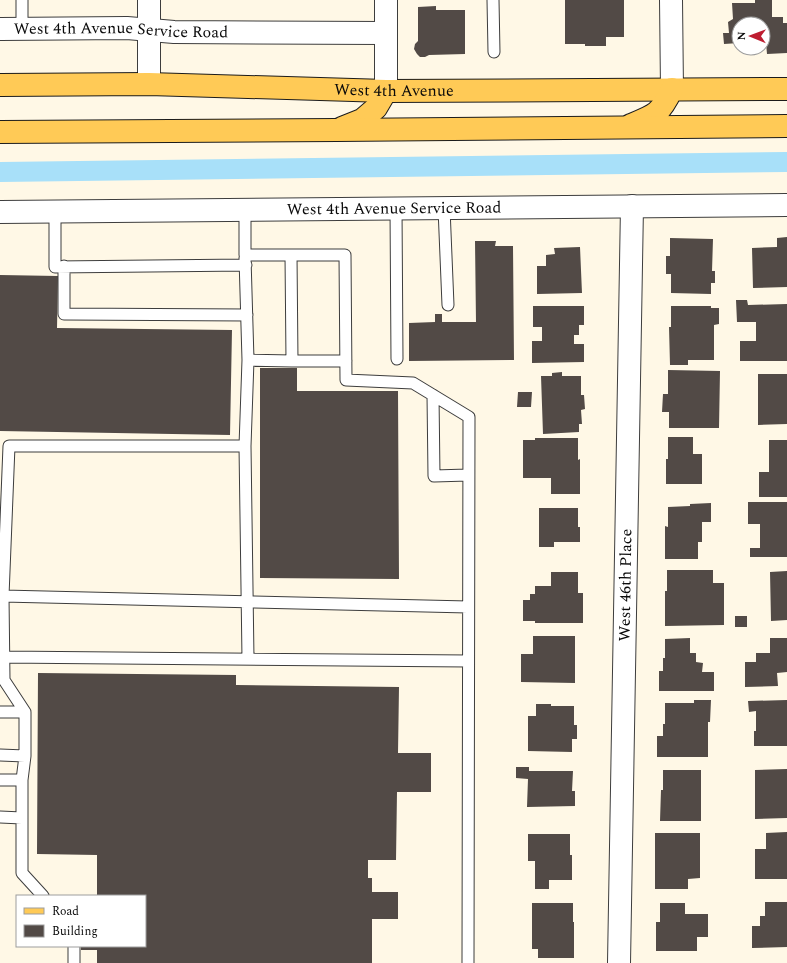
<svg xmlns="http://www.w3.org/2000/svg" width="787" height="963" viewBox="0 0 787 963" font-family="Spectral,serif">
	<rect width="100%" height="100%" fill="#fff8e6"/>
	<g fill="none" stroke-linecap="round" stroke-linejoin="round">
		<path stroke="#a8e0f9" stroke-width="20" d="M0,172L787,162"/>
	</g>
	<path fill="#524a46" d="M565,0H624V37H606V46H585V44H565Z
		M755,0H772V17H783V23H787V53L767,54L766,43H763V24H739V43L724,44L723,33H729L728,22L733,19L732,3H755Z
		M436,6V10H465V54L429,55L425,57H420L417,54L414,49L415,44L418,41V7Z
		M787,237V287L753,288L752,248L777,247V238Z
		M670,238L713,239L712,271H715V283H711V294L671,293V274H666V256H670Z
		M475,241H496L495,246H513L514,360L409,361V323L435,322V314H442V322H476Z
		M580,247L582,293L537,294V266H546V255L555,254L554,248Z
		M0,275L58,276L57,328L232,330L230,435L0,431Z
		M736,300H747L748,305L787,304V361H740V341H756V322H737Z
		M533,306H584V325H579V335H574V344H584V362L532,363V341H542V327H533Z
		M671,306H711V308H719V324L714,325V360H688V365H670L669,327H671Z
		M260,368H297V391H398L399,579L260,578Z
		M668,370L720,371L719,428H669V412H662L663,394H668Z
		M562,372V376H581V395H584L585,409L581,410L582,424H579V432L543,434L541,376H552V373Z
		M758,374H787V424L758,425Z
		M518,392H532L531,407H517Z
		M668,437H693V454H702V484H666V459H668Z
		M535,438H578V460L580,459V494H551V478H523V440H535Z
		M769,440H787V497H759V472H769Z
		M748,502H787V557H750V548H760V524H748Z
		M711,503V522H702V542H698V559H665V526L668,527V507L690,506V504Z
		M539,508H578V527H580V542H554V547H539Z
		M667,570H713V583H724V625L665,626V591H667Z
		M787,571V620L771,621L770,572Z
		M551,572H578V593H583V623H535V621H523V600H530V594H535V586H551Z
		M735,616H747V627H735Z
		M533,636H575V683L521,682V654H533Z
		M690,638V653H696V662L703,663L702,672H714V691H659V671H663V658H665V639Z
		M770,638H787V672L777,673L778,686L745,687V662H756V653H770Z
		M38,673L236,675V685L399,687L398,753H431V792H397L396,860H368V878H372V892H398V919H372V963H97V950H81V946H145V896H97V855L37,854Z
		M694,700H711L710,722H708V757H657V736H663V724H665V703H694Z
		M787,700V746H754V731H756V711L749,712L748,701Z
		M536,704H551V706H574V725H577V739H572V752L528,751V716H536Z
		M516,767H529V771H573L572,791H575V806L527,807L528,779L516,778Z
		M787,769V818L755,819V770Z
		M663,770H701V821H660L661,790H663Z
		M787,832V879H755V849H766V833Z
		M655,833H700V878L688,879V889H655Z
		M528,834H570V855H572V880H549V889H535V861H528Z
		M765,902H787V947L752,948V926H760V916H765Z
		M532,903H573V922H574V958H538V949H532Z
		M660,903H685V914H708V937H697V951H656V922H660Z"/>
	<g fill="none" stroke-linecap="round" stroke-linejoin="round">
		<g stroke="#3d3d3d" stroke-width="13">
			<path id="lane" d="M493,0L494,52
				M22,29V0
				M396,208L397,359
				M444,208L448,305
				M245,210V255H345L346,380L413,383L469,417L468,963
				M55,211V267L246,265
				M291,255L292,361H346
				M245,258L248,360L292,361
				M64,266V314L247,315
				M433,395L434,476L468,475
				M245,446L248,659
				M3,596L9,446H245L248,360
				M3,657L468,661
				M0,712H25
				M0,755L25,756
				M0,780H22
				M0,817L22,818
				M43,896L22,873V780L25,756V712L4,680L3,596L468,607
				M74,963V946"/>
		</g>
		<g stroke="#3d3d3d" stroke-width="24">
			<g id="street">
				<path d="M149,0V84"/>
				<path d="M386,0V91"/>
				<path d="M671,0L672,89"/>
				<path id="s1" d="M0,29L127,28L174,32L385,33"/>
				<path id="s2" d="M0,212L787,205"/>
				<path id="s3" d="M619,963L632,206"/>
			</g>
		</g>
		<g stroke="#1b1b1b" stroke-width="24">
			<g id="primary">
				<path id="s4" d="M0,85L149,84L386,91L787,89"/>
				<path d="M631,125C656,115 660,114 672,89"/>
				<path d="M342,128L362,120L376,108L386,91"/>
				<path d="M0,132L337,130L787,126"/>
			</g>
		</g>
		<use href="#lane" stroke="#fff" stroke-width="11"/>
		<use href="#street" stroke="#fff" stroke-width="22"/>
		<use href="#primary" stroke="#ffca56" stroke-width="22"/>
	</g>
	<g text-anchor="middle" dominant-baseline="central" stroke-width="4" stroke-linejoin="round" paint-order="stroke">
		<g font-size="16" fill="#0a0a0a" stroke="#fff">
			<text stroke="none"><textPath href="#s1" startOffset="121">West 4th Avenue Service Road</textPath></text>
			<text stroke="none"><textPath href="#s4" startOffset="394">West 4th Avenue</textPath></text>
			<text stroke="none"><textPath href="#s2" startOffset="394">West 4th Avenue Service Road</textPath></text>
			<text stroke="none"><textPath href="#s3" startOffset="378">West 46th Place</textPath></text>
		</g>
	</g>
	<rect x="16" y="895" width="130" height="52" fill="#ffffff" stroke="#9d9d9d"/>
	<rect x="24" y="908" width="20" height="6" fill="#ffca56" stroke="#9d9d9d"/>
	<text x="52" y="915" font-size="12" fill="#0a0a0a">Road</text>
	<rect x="24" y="925" width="20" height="12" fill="#524a46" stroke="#9d9d9d"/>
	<text x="52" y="935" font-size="12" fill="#0a0a0a">Building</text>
	<g transform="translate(751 36) rotate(271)"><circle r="19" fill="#ffffff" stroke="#9d9d9d"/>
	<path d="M0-3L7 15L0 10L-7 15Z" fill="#be1d30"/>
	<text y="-6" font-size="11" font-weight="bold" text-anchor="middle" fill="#0a0a0a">N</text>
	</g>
</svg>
